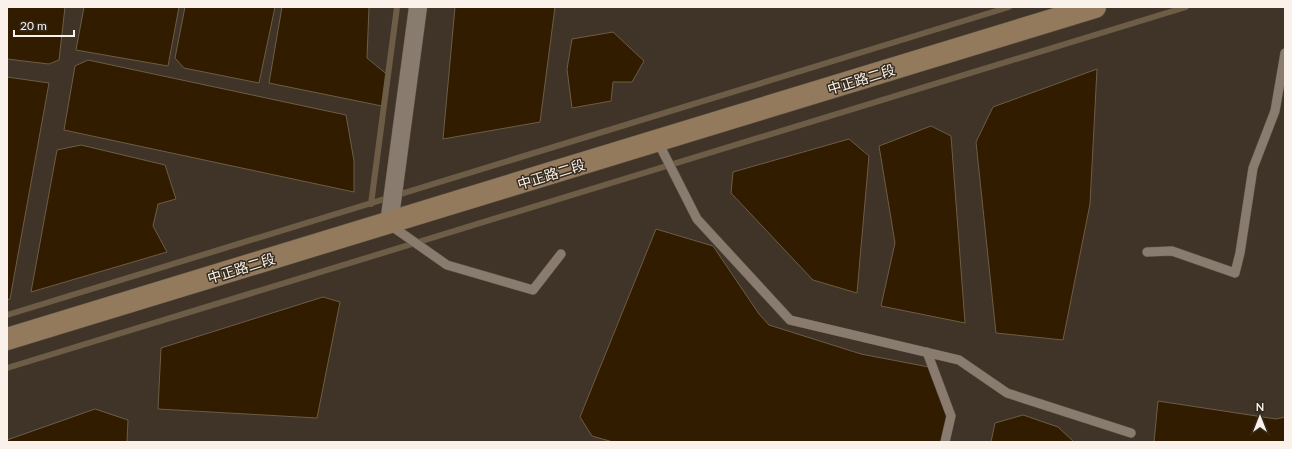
<svg xmlns="http://www.w3.org/2000/svg" width="1292" height="449" viewBox="0 0 1292 449" font-family="Lato,'Noto Sans TC',sans-serif">
	<rect width="100%" height="100%" fill="#3f3427"/>
	<path fill="#311c00" stroke="#6d5c46" d="M7,7H65L59,60L49,64L7,59Z
		M84,7H179L168,66L76,50Z
		M185,7H275L259,83L184,68L175,58Z
		M282,7H369L367,58L390,77L382,106L269,83Z
		M455,7H555L540,122L443,139Z
		M613,32L644,61L632,82H613L611,101L572,108L567,69L572,39Z
		M88,60L346,115L354,161V192L64,130L75,66Z
		M1097,69L1090,204L1063,340L996,333L976,142L993,107Z
		M7,77L49,83L10,299L7,300Z
		M931,126L951,136L965,323L881,306L895,243L879,146Z
		M849,139L869,156L857,293L813,280L731,193L733,172Z
		M81,145L165,165L176,199L158,204L153,226L167,252L31,292L57,150Z
		M656,229L713,246L759,314L769,325L861,354L934,368L952,414L945,442H613L592,436L580,417Z
		M323,297L340,302L317,418L158,409L161,348Z
		M1158,401L1276,419L1285,417V442H1154Z
		M95,409L128,420L127,442H7V440Z
		M1023,415L1058,427L1074,442H991L995,423Z"/>
	<g fill="none" stroke-linecap="round" stroke-linejoin="round">
		<path stroke="#6d5c46" stroke-width="6" d="M371,204L397,7
			M7,315L1009,7
			M7,368L1186,7"/>
		<g stroke="#5c5349" stroke-width="10">
			<path id="lane" d="M658,142L697,219L790,320L959,360L1007,393L1131,433
				M390,225L447,265L533,290L561,254
				M1147,252L1172,251L1235,273L1240,253L1253,168L1275,111L1285,53
				M927,352L951,416L945,442"/>
		</g>
		<g stroke="#5c5349" stroke-width="19">
			<path id="street" d="M389,224L418,7"/>
		</g>
		<g stroke="#5c5349" stroke-width="23">
			<path id="secondary" d="M7,339L1095,7"/>
		</g>
		<use href="#lane" stroke="#897c6e" stroke-width="9"/>
		<use href="#street" stroke="#897c6e" stroke-width="18"/>
		<use href="#secondary" stroke="#937a5c" stroke-width="22"/>
	</g>
	<g text-anchor="middle" dominant-baseline="central" stroke-width="3" stroke-linejoin="round" paint-order="stroke">
		<g font-size="14" fill="#faf2ea" stroke="#342a1e">
			<text transform="translate(861 79) rotate(-17)">中正路二段</text>
			<text transform="translate(551 174) rotate(-17)">中正路二段</text>
			<text transform="translate(241 268) rotate(-17)">中正路二段</text>
		</g>
	</g>
	<rect width="1292" height="449" fill="none" stroke="#faf2ea" stroke-width="16"/>
	<g transform="translate(1260 417)" stroke="#342a1e" stroke-width="3" paint-order="stroke">
	<path d="M0-3L7 15L0 10L-7 15Z" fill="#faf2ea"/>
	<text y="-6" font-size="11" font-weight="bold" text-anchor="middle" fill="#faf2ea">N</text>
	</g>
	<path d="M14 30v6h60v-6" fill="none" stroke="#faf2ea" stroke-width="2"/>
	<text x="20" y="30" font-size="12" fill="#faf2ea" stroke="#342a1e" stroke-width="3" paint-order="stroke">20 m</text>
</svg>
